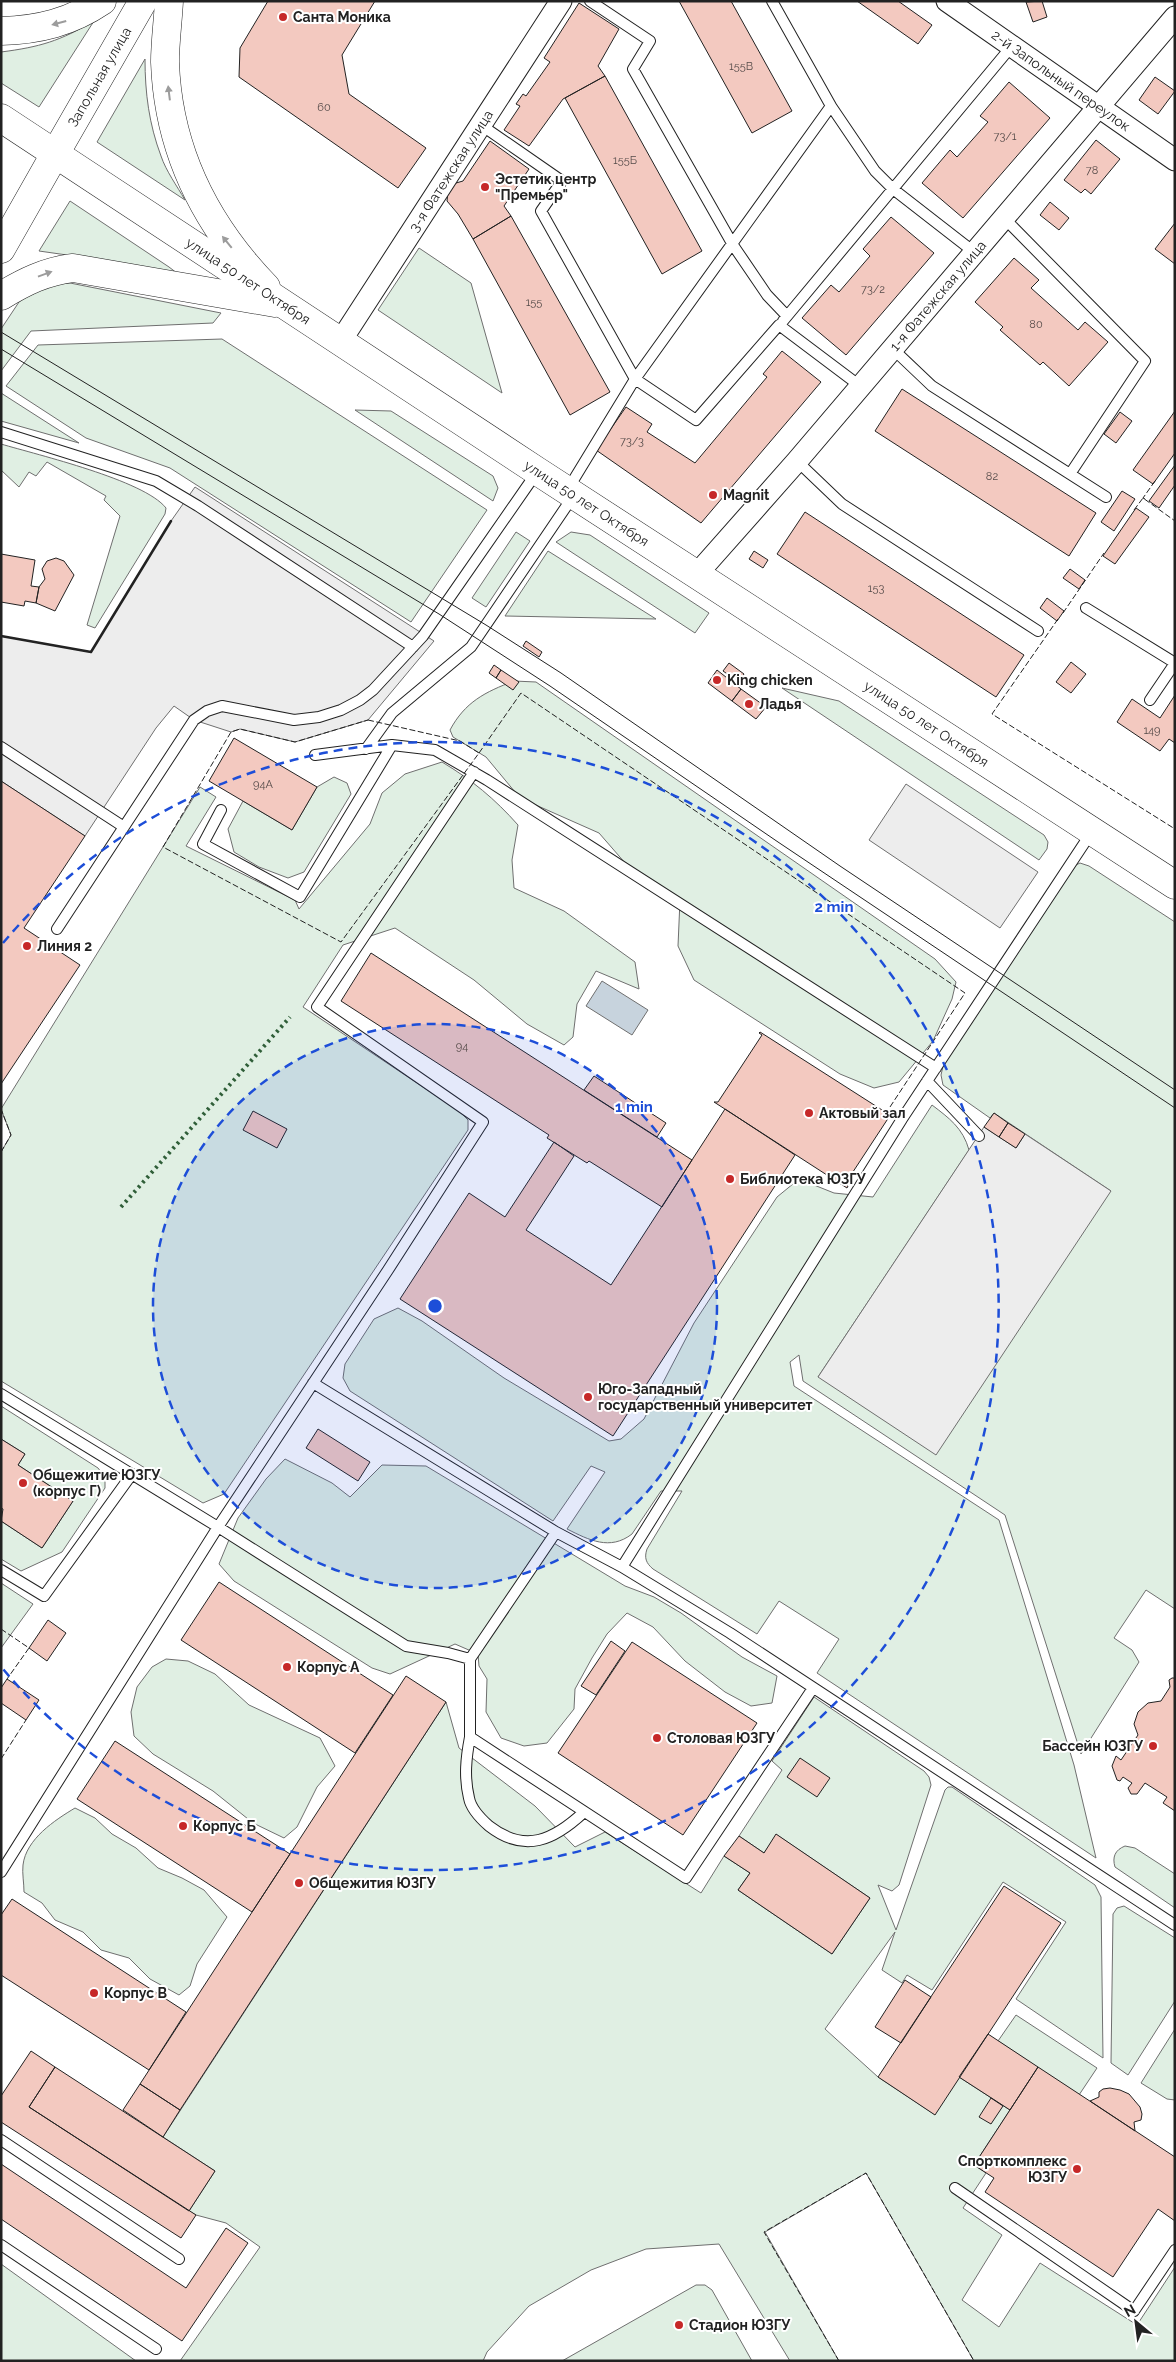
<svg xmlns="http://www.w3.org/2000/svg" width="1176" height="2362" viewBox="0 0 1176 2362" font-family="Raleway,sans-serif">
	<rect width="100%" height="100%" fill="#fff"/>
	<path fill="#e0efe3" stroke="#6f6f6f" d="M94,21L39,107L1,83V52C40,47 60,41 94,21Z
		M145,59C145,93 149,124 161,156C166,171 177,186 185,200L97,142Z
		M70,201L169,267L194,286L102,260L39,251Z
		M419,248L471,283L502,393L378,310Z
		M70,283L221,313L213,323L31,331L1,371V329L19,302L29,294L54,284Z
		M222,339L487,510L411,622L170,468L86,438L6,386L38,345Z
		M1,393L79,443L1,421Z
		M355,410L391,411L493,476L498,488L493,501Z
		M1,444C38,455 144,480 166,508L165,514L95,628L87,625L120,516L104,500L106,496L47,462L36,476L29,472L19,487L1,470Z
		M516,532L530,541L486,607L472,598Z
		M571,532L590,535L709,613L695,633L556,542Z
		M548,551L656,619L505,616Z
		M514,681L536,682L935,959L956,982L952,999L933,1041L899,1082L874,1088L840,1074L694,980L678,946L680,900L626,864L599,833L520,798L486,757L453,737L450,730C465,702 485,692 514,681Z
		M782,688L839,701L1044,835L1048,842L1047,849L1039,860Z
		M442,762C472,780 495,799 518,825L512,860L514,888L564,911L635,962L639,989L596,971L577,1004L573,1037L564,1045L527,1024L474,980L395,928L343,945L303,1007L459,1111L468,1120V1130L224,1494L203,1503L1,1381V1152L11,1135L1,1109L200,787L216,797L186,846L295,900L299,909L370,824L382,793L405,774Z
		M334,777L347,783L351,794L304,872L288,878L259,867L234,852L228,829L243,801L292,830L317,787Z
		M1080,863L1089,866L1175,922V1609L1146,1590L1114,1638L1132,1650L1139,1662L1081,1754L1005,1515L803,1381L799,1355L790,1362L794,1386L999,1520L1074,1765L1096,1858L817,1673L839,1639L779,1601L757,1634L653,1569C646,1563 644,1558 647,1549L682,1491H661L632,1534C610,1551 589,1540 567,1529L605,1472L591,1466L553,1521L350,1391L343,1378L345,1364L374,1319L398,1308L422,1321L504,1378L609,1441L621,1439L644,1419L694,1323L777,1197L799,1179L834,1193L873,1197L932,1105C949,1118 963,1128 969,1150L818,1377L1111,1191L994,1113L990,1118L943,1085L941,1075L944,1062L1072,867Z
		M1,1406L98,1468L105,1477V1488L62,1552L21,1571L1,1559V1521L42,1548L73,1501L18,1465L25,1454L1,1439Z
		M285,1459L332,1483L350,1497L382,1465L426,1466L625,1586L654,1597L681,1613L742,1657L777,1676L772,1703L751,1706L725,1692L685,1661L653,1627L627,1613L607,1634L592,1658L575,1689L574,1709L547,1743L524,1746L501,1738L486,1712L487,1679L479,1666L478,1654L455,1644L390,1674L372,1668L234,1581L219,1564L238,1518L266,1479Z
		M1,1583L33,1604L1,1648Z
		M166,1659L188,1661L215,1674L249,1705L320,1738L335,1766L317,1787L297,1827L284,1838L253,1823L213,1791L153,1754L134,1736L131,1712L137,1687L152,1667Z
		M814,1697L924,1771L929,1777L931,1785L899,1885L892,1891L878,1885L896,1930L945,1790L948,1787H952L1095,1885L1101,1897L1103,2058L1016,1999L1066,1922L1003,1882L932,1990L907,1975L902,1983L882,1970L895,1932L825,2029L878,2077L934,2114L959,2077L1010,2110L974,2165L986,2173L963,2208L1002,2235L962,2300L999,2327L1040,2263L1137,2325L1175,2267V2361H974L866,2173L765,2232L839,2361H790L719,2244L646,2249L591,2270L529,2306L487,2352L483,2361H180L260,2247L226,2223L196,2215L189,2211L215,2171L163,2137L446,1702L459,1748L535,1806L575,1847L605,1832L701,1893L724,1856L750,1873L738,1890L832,1954L870,1898L777,1835L764,1853L739,1836L782,1770L772,1761Z
		M75,1808L95,1818L112,1834L136,1848L158,1868L182,1878L204,1890L227,1917L197,1964L190,1986L179,1995L150,1979L129,1958L101,1950L83,1932L55,1920L42,1903L24,1892C24,1883 22,1873 23,1865C26,1839 55,1820 75,1808Z
		M1125,1846L1135,1848L1175,1874V1908L1115,1867C1112,1857 1115,1850 1125,1846Z
		M1124,1906L1175,1938V2001L1128,2075L1111,2063L1113,1914L1117,1908Z
		M1016,2015L1097,2068L1079,2095L998,2041Z
		M1175,2029V2100L1167,2099L1141,2083Z
		M1,2264L136,2361H1Z
		M696,2285H705L712,2290L752,2361H562Z"/>
	<path fill="#ededed" stroke="#6f6f6f" d="M195,487L434,641L368,720L295,742L240,729L231,732L194,720L174,706L156,728L85,836L1,781V636L91,652L171,521Z
		M906,784L1038,872L1000,928L869,840Z
		M984,1127L1016,1148L1025,1134L1111,1191L936,1455L818,1377Z"/>
	<path fill="#c7d3dd" stroke="#6f6f6f" d="M602,981L648,1010L632,1035L586,1006Z"/>
	<path fill="#f3c9c0" stroke="#222" d="M268,1H375L342,55L349,94L426,148L398,188L239,77L240,48Z
		M679,1H731L792,111L752,133Z
		M857,1H898L932,25L918,44Z
		M1042,1L1047,17L1033,22L1026,2Z
		M579,3L619,29L598,66L605,76L563,99L529,146L504,130L520,106L516,104L523,94L526,96L550,62L544,58Z
		M605,76L702,251L662,274L565,98Z
		M1155,77L1175,91L1158,114L1139,100Z
		M1009,82L1050,118L963,218L922,183L950,150L957,157L988,122L980,116Z
		M1096,140L1120,159L1091,194L1085,189L1081,193L1064,180Z
		M490,141L529,169L504,206L511,216L473,239L458,214L447,201L448,191L456,183L463,181Z
		M1050,202L1069,218L1059,230L1040,215Z
		M511,216L610,392L570,415L473,239Z
		M891,217L934,253L846,355L802,318L831,285L839,292L870,256L863,249Z
		M1175,223V264L1155,249Z
		M1014,258L1039,280L1031,288L1078,330L1085,322L1108,342L1069,386L1043,362L1040,365L1000,330L1003,327L975,302Z
		M782,351L821,382L701,523L596,450L626,407L652,424L647,432L695,463L767,377L763,374Z
		M902,389L1096,513L1069,556L875,431Z
		M1175,411V453L1153,484L1133,470Z
		M1120,412L1132,421L1116,443L1104,434Z
		M1175,465V485L1159,508L1149,501Z
		M1122,491L1135,499L1114,531L1101,522Z
		M1136,508L1149,517L1115,564L1103,556Z
		M805,512L1024,655L996,697L777,554Z
		M754,551L768,560L763,568L749,559Z
		M1,554L35,560L31,586L39,587L36,603L25,601L24,606L1,602Z
		M56,558L64,561L74,575L55,611L36,603L39,587L45,579L42,569L47,561Z
		M1070,569L1085,580L1079,589L1063,578Z
		M1047,598L1064,611L1057,621L1040,608Z
		M526,641L542,652L539,657L523,646Z
		M1071,662L1086,674L1071,693L1056,682Z
		M729,663L744,674L739,682L723,671Z
		M494,665L501,670L496,678L489,673Z
		M501,670L519,682L513,690L496,678Z
		M717,670L741,689L732,701L708,683Z
		M741,689L766,707L756,719L732,701Z
		M1175,695V743L1169,739L1160,751L1117,722L1132,699L1160,718Z
		M234,738L317,787L292,830L209,781Z
		M1,781L85,836L24,928L80,965L1,1084Z
		M371,953L692,1160L662,1207L589,1161L587,1163L547,1138L549,1135L341,1001Z
		M760,1032L893,1117L891,1119L889,1117L845,1184L848,1186L847,1188L714,1102H718L762,1035L759,1033Z
		M594,1076L666,1123L657,1137L584,1090Z
		M725,1109L795,1155L613,1436L400,1299L469,1193L505,1217L554,1142L574,1156L526,1230L611,1285Z
		M253,1111L287,1129L277,1148L243,1130Z
		M994,1113L1008,1123L999,1137L984,1127Z
		M1008,1123L1025,1134L1016,1148L999,1137Z
		M318,1429L370,1462L358,1481L306,1448Z
		M1,1439L25,1454L18,1465L73,1501L42,1548L1,1521L3,1509L1,1508Z
		M219,1582L393,1695L355,1753L181,1640Z
		M48,1620L66,1633L47,1661L29,1648Z
		M611,1641L625,1651L596,1695L581,1686Z
		M632,1642L757,1723L683,1835L558,1753Z
		M406,1676L446,1702L180,2110L140,2084Z
		M1172,1678H1175V1811L1163,1803L1167,1797L1145,1783L1137,1794H1131L1128,1788L1132,1783L1123,1777L1120,1781L1117,1780L1112,1766L1116,1756L1121,1760L1138,1735L1134,1724L1138,1712L1148,1703L1161,1701L1170,1687L1169,1680Z
		M7,1679L39,1700L26,1720L1,1703V1688Z
		M115,1741L290,1854L252,1912L77,1799Z
		M800,1758L830,1778L817,1797L787,1777Z
		M776,1834L870,1898L832,1954L738,1890L750,1873L724,1856L739,1836L764,1853Z
		M1004,1886L1061,1923L935,2115L878,2077Z
		M12,1899L186,2012L149,2070L1,1975V1915Z
		M905,1980L931,1997L901,2043L875,2027Z
		M988,2034L1038,2067L1010,2110L959,2077Z
		M31,2051L55,2067L29,2107L196,2215L181,2238L1,2122V2096Z
		M55,2067L215,2171L189,2211L29,2107Z
		M1038,2067L1175,2157V2221L1158,2209L1113,2277L985,2192L994,2178L974,2165Z
		M140,2084L180,2110L163,2137L123,2110Z
		M1110,2088L1120,2090L1129,2094L1140,2107L1142,2114L1141,2120L1134,2122L1135,2131L1090,2101L1099,2097V2092L1103,2089Z
		M991,2098L1003,2106L991,2124L979,2117Z
		M1,2164L186,2288L226,2228L248,2243L182,2341L1,2219Z"/>
	<g fill="none" stroke-linecap="round" stroke-linejoin="round">
		<g stroke="#222" stroke-width="12">
			<path id="service" d="M590,1L650,41L633,69L733,245L767,295L787,316
				M831,106L875,171L893,189L974,252
				M481,125L562,181L541,211L635,379L831,106L772,1
				M1004,218L1145,361L1070,474
				M783,321L1011,47
				M892,348L932,386L1106,497
				M1,432L156,481L198,506L413,647
				M797,461L842,504L1038,631
				M568,489L635,379L696,420L779,325L860,386
				M1086,608L1175,663
				M1150,700L1175,663
				M1,747L124,827
				M366,749L392,713L471,647L574,495
				M315,755L392,745
				M221,810L203,844L300,897L392,745L435,750L487,780L936,1068
				M57,929L194,720L207,711L222,706L294,720L319,717L341,710L360,700L373,690L423,636L537,472
				M927,1081L979,1136
				M313,1383L556,1532L622,1567L730,1633L1175,1925
				M1,1394L218,1527L406,1646L448,1653L470,1659
				M556,1532L470,1659V1737L686,1878L813,1688
				M622,1567L902,1119L1091,833
				M1,1570L44,1596L132,1474
				M470,1737C466,1758 464,1777 469,1798C471,1809 481,1819 489,1826C525,1854 554,1840 584,1812
				M1,1872L218,1527L388,1270L483,1122L317,1007L474,772
				M1,2140L179,2259
				M955,2188L1134,2311L1175,2250
				M1,2245L156,2349"/>
		</g>
		<g stroke="#222" stroke-width="23">
			<g id="minor">
				<path id="s1" d="M947,1L1175,160"/>
				<path id="s2" d="M340,342L561,1"/>
				<path id="s3" d="M697,574L797,461L1175,17"/>
			</g>
		</g>
		<g stroke="#222" stroke-width="29">
			<g id="secondary">
				<path d="M169,1C168,21 165,42 165,62C168,150 206,225 266,287"/>
				<path d="M1,31C39,30 71,22 102,1"/>
				<path id="s4" d="M55,154L143,1"/>
			</g>
		</g>
		<g stroke="#222" stroke-width="29">
			<g id="primary">
				<path id="s5" d="M1,118L537,471L1175,885"/>
				<path d="M1,249L55,154"/>
				<path d="M1,296C24,282 46,271 73,268L275,303"/>
			</g>
		</g>
		<use href="#service" stroke="#fff" stroke-width="10"/>
		<use href="#minor" stroke="#fff" stroke-width="21"/>
		<use href="#secondary" stroke="#fff" stroke-width="28"/>
		<use href="#primary" stroke="#fff" stroke-width="28"/>
		<path stroke="#222" stroke-width="1" d="M1,332L486,625L561,673L840,866L1175,1090
			M1,349L439,614L550,686L778,842L1175,1108"/>
		<path stroke="#2f5e38" stroke-width="4" stroke-dasharray="2.5 4" stroke-linecap="butt" d="M121,1207L290,1017"/>
		<path stroke="#222" stroke-width="1" stroke-dasharray="6 2.5" stroke-linecap="butt" d="M1145,499L1143,498L1155,481
			M1134,510L1143,498L1175,521
			M1063,613L1104,553
			M1058,619L992,714L1175,829
			M368,720L460,741L479,753L341,942L163,847L231,732L240,729L295,742Z
			M479,753L521,693L965,993L890,1107
			M1,1152L11,1135L1,1109
			M1,1629L29,1648L7,1679
			M1,1759L26,1720
			M839,2361L764,2232L866,2173L974,2361"/>
		<path stroke="#222" stroke-width="2.5" d="M1,636L91,652L171,521"/>
	</g>
	<defs><path id="oneway-solid" d="M-6-.8H1V-3.2L6.5 0L1 3.2V.8H-6Z" transform="scale(1.25)"/></defs>
	<g fill="#9c9c9c">
		<use href="#oneway-solid" transform="translate(59 23) rotate(165)"/>
		<use href="#oneway-solid" transform="translate(169 93) rotate(-97)"/>
		<use href="#oneway-solid" transform="translate(227 242) rotate(-129)"/>
		<use href="#oneway-solid" transform="translate(45 274) rotate(-20)"/>
	</g>
	<circle cx="435" cy="1306" r="282" fill="#1d4ed8" fill-opacity=".12"/>
	<g fill="none" stroke="#1d4ed8" stroke-width="2.5" stroke-dasharray="9 6">
		<circle cx="435" cy="1306" r="282"/>
		<path d="M3 943A564 564 0 1 1 3 1669"/>
	</g>
	<g fill="#c62828" stroke="#fff" stroke-width="2">
		<circle cx="283" cy="17" r="5"/>
		<circle cx="485" cy="187" r="5"/>
		<circle cx="713" cy="495" r="5"/>
		<circle cx="717" cy="680" r="5"/>
		<circle cx="749" cy="704" r="5"/>
		<circle cx="27" cy="946" r="5"/>
		<circle cx="809" cy="1113" r="5"/>
		<circle cx="730" cy="1179" r="5"/>
		<circle cx="588" cy="1397" r="5"/>
		<circle cx="23" cy="1483" r="5"/>
		<circle cx="287" cy="1667" r="5"/>
		<circle cx="657" cy="1738" r="5"/>
		<circle cx="1153" cy="1746" r="5"/>
		<circle cx="183" cy="1826" r="5"/>
		<circle cx="299" cy="1883" r="5"/>
		<circle cx="94" cy="1993" r="5"/>
		<circle cx="1077" cy="2169" r="5"/>
		<circle cx="679" cy="2325" r="5"/>
	</g>
	<g text-anchor="middle" dominant-baseline="central" stroke-width="4" stroke-linejoin="round" paint-order="stroke">
		<g font-size="11" fill="#564c4a">
			<text x="741" y="66">155В</text>
			<text x="324" y="107">60</text>
			<text x="1005" y="136">73/1</text>
			<text x="625" y="160">155Б</text>
			<text x="1092" y="170">78</text>
			<text x="873" y="289">73/2</text>
			<text x="534" y="302">155</text>
			<text x="1036" y="324">80</text>
			<text x="632" y="441">73/3</text>
			<text x="992" y="476">82</text>
			<text x="876" y="588">153</text>
			<text x="1152" y="730">149</text>
			<text x="263" y="784">94А</text>
			<text x="462" y="1046">94</text>
		</g>
		<g font-size="14" font-weight="bold" fill="#222" stroke="#fff" text-anchor="start">
			<text x="293" y="17">Санта Моника</text>
			<text x="495" y="179">Эстетик центр<tspan x="495" dy="16">"Премьер"</tspan></text>
			<text x="723" y="495">Magnit</text>
			<text x="727" y="680">King chicken</text>
			<text x="759" y="704">Ладья</text>
			<text x="37" y="946">Линия 2</text>
			<text x="819" y="1113">Актовый зал</text>
			<text x="740" y="1179">Библиотека ЮЗГУ</text>
			<text x="598" y="1389">Юго-Западный<tspan x="598" dy="16">государственный университет</tspan></text>
			<text x="33" y="1475">Общежитие ЮЗГУ<tspan x="33" dy="16">(корпус Г)</tspan></text>
			<text x="297" y="1667">Корпус А</text>
			<text x="667" y="1738">Столовая ЮЗГУ</text>
			<text x="1143" y="1746" text-anchor="end">Бассейн ЮЗГУ</text>
			<text x="193" y="1826">Корпус Б</text>
			<text x="309" y="1883">Общежития ЮЗГУ</text>
			<text x="104" y="1993">Корпус В</text>
			<text x="1067" y="2161" text-anchor="end">Спорткомплекс<tspan x="1067" dy="16">ЮЗГУ</tspan></text>
			<text x="689" y="2325">Стадион ЮЗГУ</text>
		</g>
		<g font-size="14" fill="#222" stroke="#fff">
			<text stroke="none"><textPath href="#s4" startOffset="89">Запольная улица</textPath></text>
			<text stroke="none"><textPath href="#s1" startOffset="139">2-й Запольный переулок</textPath></text>
			<text stroke="none"><textPath href="#s2" startOffset="204">3-я Фатежская улица</textPath></text>
			<text stroke="none"><textPath href="#s5" startOffset="296">улица 50 лет Октября</textPath></text>
			<text stroke="none"><textPath href="#s3" startOffset="368">1-я Фатежская улица</textPath></text>
			<text stroke="none"><textPath href="#s5" startOffset="701">улица 50 лет Октября</textPath></text>
			<text stroke="none"><textPath href="#s5" startOffset="1106">улица 50 лет Октября</textPath></text>
		</g>
	</g>
	<circle cx="435" cy="1306" r="8" fill="#1d4ed8" stroke="#fff" stroke-width="2.5"/>
	<g font-size="15" text-anchor="middle" font-weight="bold" fill="#1d4ed8" stroke="#fff" stroke-width="4" stroke-linejoin="round" paint-order="stroke">
		<text x="834" y="912">2 min</text>
		<text x="634" y="1112">1 min</text>
	</g>
	<rect width="1176" height="2362" fill="none" stroke="#222222" stroke-width="5"/>
	<g transform="translate(1136 2322) rotate(331)" stroke="#ffffff" stroke-width="4" paint-order="stroke">
	<path d="M0-4L9 19L0 12L-9 19Z" fill="#222222"/>
	<text y="-8" font-size="14" font-weight="bold" text-anchor="middle" fill="#222222">N</text>
	</g>
</svg>
